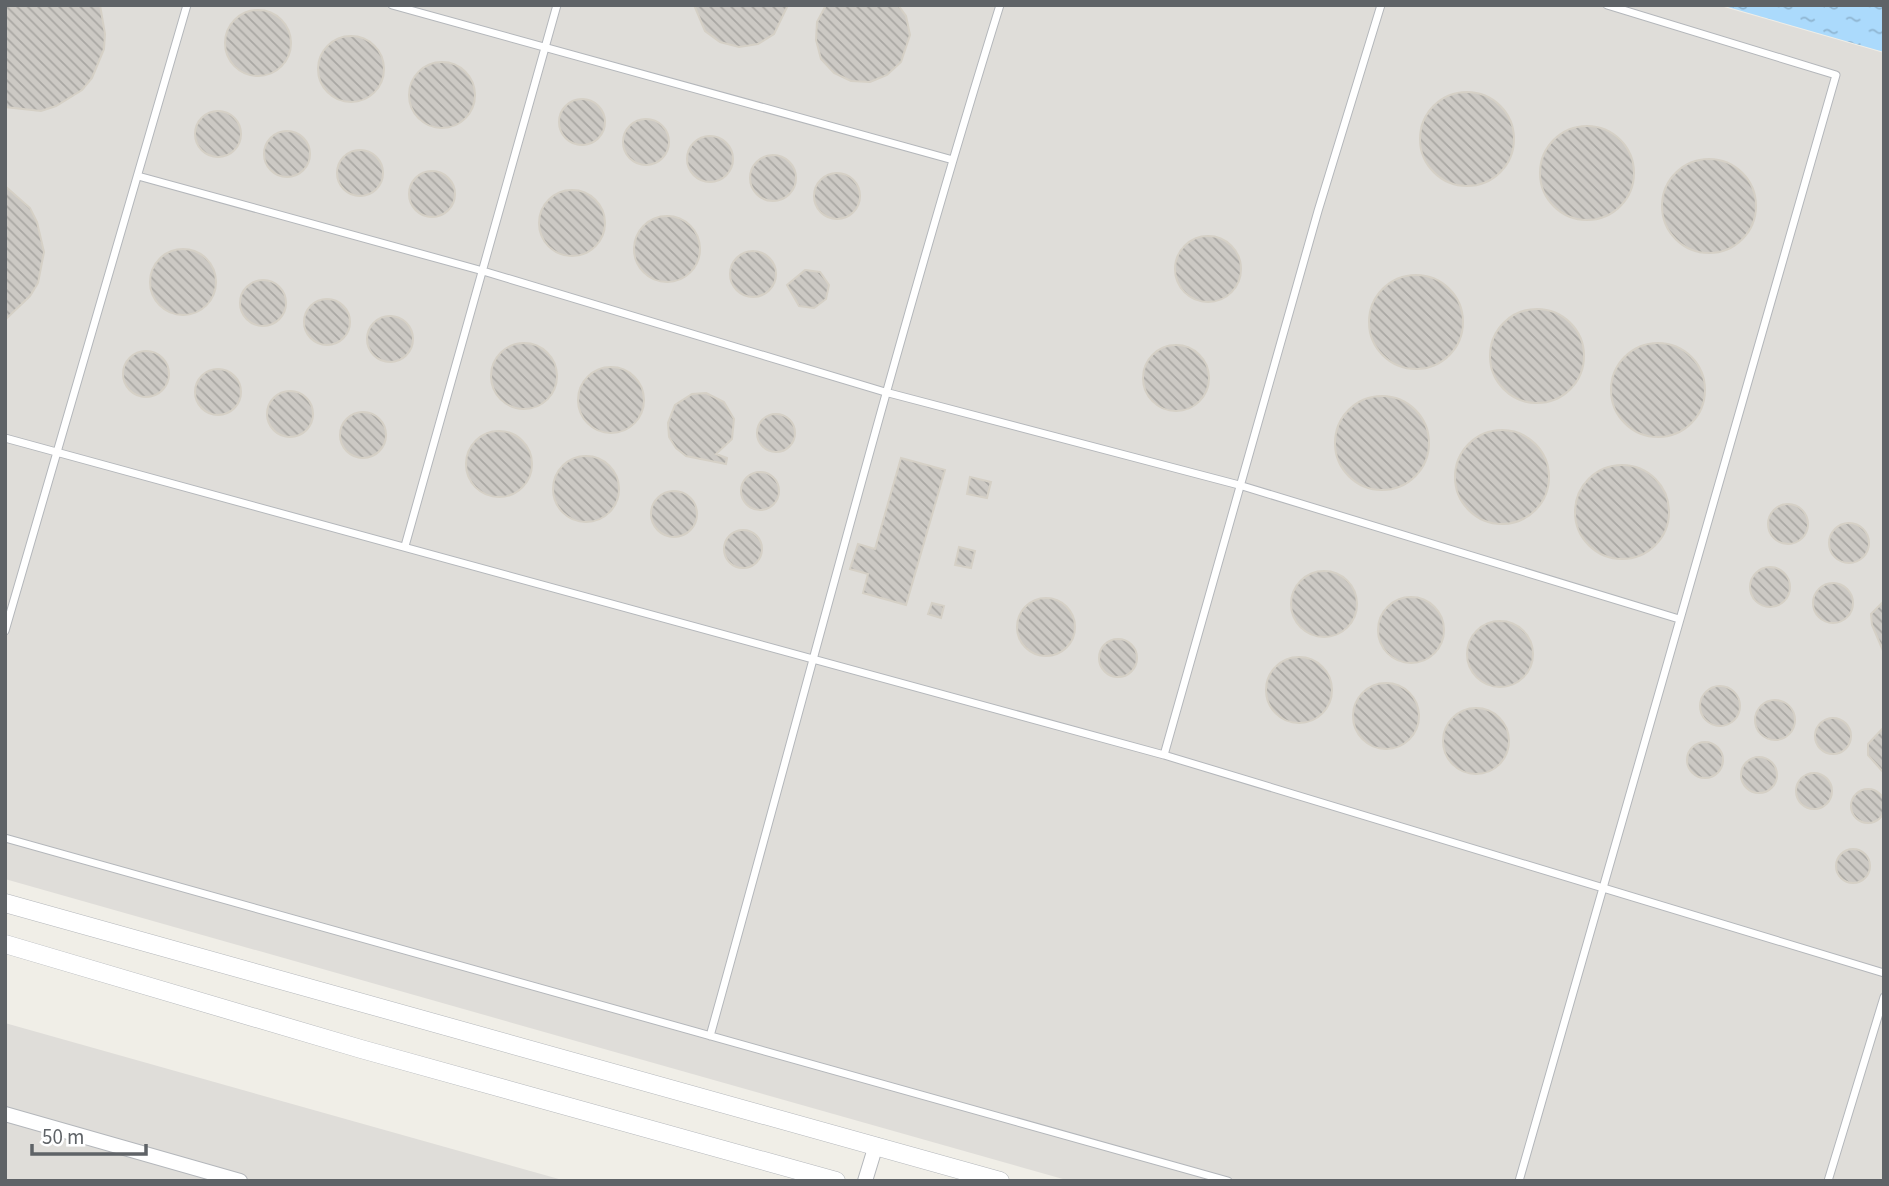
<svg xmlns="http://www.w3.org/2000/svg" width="1889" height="1186" viewBox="0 0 1889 1186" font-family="'Source Sans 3',sans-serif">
	<defs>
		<pattern id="water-ripples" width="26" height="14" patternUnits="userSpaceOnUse" patternTransform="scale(1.75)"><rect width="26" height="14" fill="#abdafc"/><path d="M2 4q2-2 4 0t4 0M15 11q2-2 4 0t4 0" fill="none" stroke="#8eb4d0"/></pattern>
		<pattern id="building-back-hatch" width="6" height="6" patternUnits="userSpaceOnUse" patternTransform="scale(1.75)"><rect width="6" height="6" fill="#ccc9c4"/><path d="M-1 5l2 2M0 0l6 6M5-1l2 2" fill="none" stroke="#a9a7a3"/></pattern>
	</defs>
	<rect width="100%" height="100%" fill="#f0eee7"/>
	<path fill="#dfddd9" d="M5,5H1717L1884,53V1181H1070L5,879Z
		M5,1023L566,1181H5Z"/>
	<path fill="url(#water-ripples)" d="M1721,5H1884V52Z"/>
	<path fill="url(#building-back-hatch)" stroke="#d5d0c6" stroke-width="2" d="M5,5H100L105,34L104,49L92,78L82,90L56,106L41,111L5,107Z
		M694,5H788L774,34L758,44L739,47L720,42L705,31Z
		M826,5H898L906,16L910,35L901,62L887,75L870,82L851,81L834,73L821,59L816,40L817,22Z
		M225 43a33 33 0 1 1 66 0a33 33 0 1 1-66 0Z
		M318 69a33 33 0 1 1 66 0a33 33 0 1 1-66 0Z
		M409 95a33 33 0 1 1 66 0a33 33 0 1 1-66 0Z
		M1420 139a47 47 0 1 1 94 0a47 47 0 1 1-94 0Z
		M559 122a23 23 0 1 1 46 0a23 23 0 1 1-46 0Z
		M195 134a23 23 0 1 1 46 0a23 23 0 1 1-46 0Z
		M623 142a23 23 0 1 1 46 0a23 23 0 1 1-46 0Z
		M1540 173a47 47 0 1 1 94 0a47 47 0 1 1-94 0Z
		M264 154a23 23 0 1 1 46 0a23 23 0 1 1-46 0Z
		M687 159a23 23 0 1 1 46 0a23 23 0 1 1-46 0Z
		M337 173a23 23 0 1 1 46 0a23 23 0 1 1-46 0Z
		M750 178a23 23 0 1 1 46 0a23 23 0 1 1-46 0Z
		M1662 206a47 47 0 1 1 94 0a47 47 0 1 1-94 0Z
		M409 194a23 23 0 1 1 46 0a23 23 0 1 1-46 0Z
		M814 196a23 23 0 1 1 46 0a23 23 0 1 1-46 0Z
		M5,186L30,208L37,222L44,252L38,283L30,296L5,320Z
		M539 223a33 33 0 1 1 66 0a33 33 0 1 1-66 0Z
		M634 249a33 33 0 1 1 66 0a33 33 0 1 1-66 0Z
		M1175 269a33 33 0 1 1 66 0a33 33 0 1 1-66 0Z
		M150 282a33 33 0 1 1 66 0a33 33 0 1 1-66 0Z
		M730 274a23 23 0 1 1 46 0a23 23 0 1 1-46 0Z
		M805,270L820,272L829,285L826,299L814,308L799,306L787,285Z
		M1369 322a47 47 0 1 1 94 0a47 47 0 1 1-94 0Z
		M240 303a23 23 0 1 1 46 0a23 23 0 1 1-46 0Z
		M304 322a23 23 0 1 1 46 0a23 23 0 1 1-46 0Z
		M1490 356a47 47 0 1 1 94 0a47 47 0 1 1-94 0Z
		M367 339a23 23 0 1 1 46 0a23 23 0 1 1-46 0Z
		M491 376a33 33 0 1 1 66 0a33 33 0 1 1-66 0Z
		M1611 390a47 47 0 1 1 94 0a47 47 0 1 1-94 0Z
		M1143 378a33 33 0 1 1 66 0a33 33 0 1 1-66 0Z
		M123 374a23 23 0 1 1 46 0a23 23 0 1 1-46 0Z
		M578 400a33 33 0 1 1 66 0a33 33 0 1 1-66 0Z
		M195 392a23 23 0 1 1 46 0a23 23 0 1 1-46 0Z
		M267 414a23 23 0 1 1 46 0a23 23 0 1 1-46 0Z
		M706,393L724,402L734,419L732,439L716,454L727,458L726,464L686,456L676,448L669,437L668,423L675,405L692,394Z
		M1335 443a47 47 0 1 1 94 0a47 47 0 1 1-94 0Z
		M340 435a23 23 0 1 1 46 0a23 23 0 1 1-46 0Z
		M757 433a19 19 0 1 1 38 0a19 19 0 1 1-38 0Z
		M1455 477a47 47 0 1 1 94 0a47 47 0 1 1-94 0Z
		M466 464a33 33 0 1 1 66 0a33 33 0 1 1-66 0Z
		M553 489a33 33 0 1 1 66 0a33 33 0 1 1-66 0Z
		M901,458L945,470L906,605L863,593L868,574L850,569L858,544L875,549Z
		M1575 512a47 47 0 1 1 94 0a47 47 0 1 1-94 0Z
		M741 491a19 19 0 1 1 38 0a19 19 0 1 1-38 0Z
		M970,477L991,482L987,498L967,494Z
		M651 514a23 23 0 1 1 46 0a23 23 0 1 1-46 0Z
		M1768 524a20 20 0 1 1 40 0a20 20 0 1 1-40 0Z
		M1829 543a20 20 0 1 1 40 0a20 20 0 1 1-40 0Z
		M724 549a19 19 0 1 1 38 0a19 19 0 1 1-38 0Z
		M959,547L975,551L971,568L955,565Z
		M1750 587a20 20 0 1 1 40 0a20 20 0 1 1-40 0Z
		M1291 604a33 33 0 1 1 66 0a33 33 0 1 1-66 0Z
		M1813 603a20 20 0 1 1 40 0a20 20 0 1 1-40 0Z
		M1378 630a33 33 0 1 1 66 0a33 33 0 1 1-66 0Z
		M1017 627a29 29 0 1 1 58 0a29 29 0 1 1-58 0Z
		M1884,601V653L1872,625L1871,614Z
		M932,603L944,606L941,618L928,614Z
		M1467 654a33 33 0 1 1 66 0a33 33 0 1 1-66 0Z
		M1099 658a19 19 0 1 1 38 0a19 19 0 1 1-38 0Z
		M1266 690a33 33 0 1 1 66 0a33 33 0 1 1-66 0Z
		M1353 716a33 33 0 1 1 66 0a33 33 0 1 1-66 0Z
		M1700 706a20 20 0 1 1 40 0a20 20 0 1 1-40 0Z
		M1755 720a20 20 0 1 1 40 0a20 20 0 1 1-40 0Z
		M1443 741a33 33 0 1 1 66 0a33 33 0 1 1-66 0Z
		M1815 736a18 18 0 1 1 36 0a18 18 0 1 1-36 0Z
		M1884,727V773L1868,755V744Z
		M1687 760a18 18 0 1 1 36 0a18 18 0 1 1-36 0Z
		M1741 775a18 18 0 1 1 36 0a18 18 0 1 1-36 0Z
		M1796 791a18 18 0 1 1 36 0a18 18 0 1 1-36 0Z
		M1851 806a17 17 0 1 1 34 0a17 17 0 1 1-34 0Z
		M1836 866a17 17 0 1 1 34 0a17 17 0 1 1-34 0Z"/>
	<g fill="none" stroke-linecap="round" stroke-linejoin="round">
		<g stroke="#b4b7bb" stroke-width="9">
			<path id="service" d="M392,5L953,160
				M138,176L483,271L885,392L1239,485L1679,619
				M5,438L1164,755L1884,973
				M405,546L557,5
				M5,631L187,5
				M1164,755L1318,211L1381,5
				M5,838L1228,1181
				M710,1036C806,692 894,346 1000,5
				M1519,1181L1836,75L1607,5
				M1828,1181L1884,997"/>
		</g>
		<g stroke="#b4b7bb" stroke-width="16">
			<path id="minor" d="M5,1114L240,1181
				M865,1181L876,1145"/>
		</g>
		<g stroke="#b4b7bb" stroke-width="19">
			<path id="tertiary" d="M5,903L1000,1181
				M5,944L361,1049L836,1181"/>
		</g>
		<use href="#service" stroke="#fff" stroke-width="7"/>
		<use href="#minor" stroke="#fff" stroke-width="14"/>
		<use href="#tertiary" stroke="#fff" stroke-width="18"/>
	</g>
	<rect width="1889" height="1186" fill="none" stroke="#5f6367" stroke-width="14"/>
	<path d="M32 1144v10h114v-10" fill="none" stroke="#5f6367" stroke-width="3.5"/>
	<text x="42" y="1144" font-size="21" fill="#5f6367" stroke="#ffffff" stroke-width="5" paint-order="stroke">50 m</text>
</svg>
